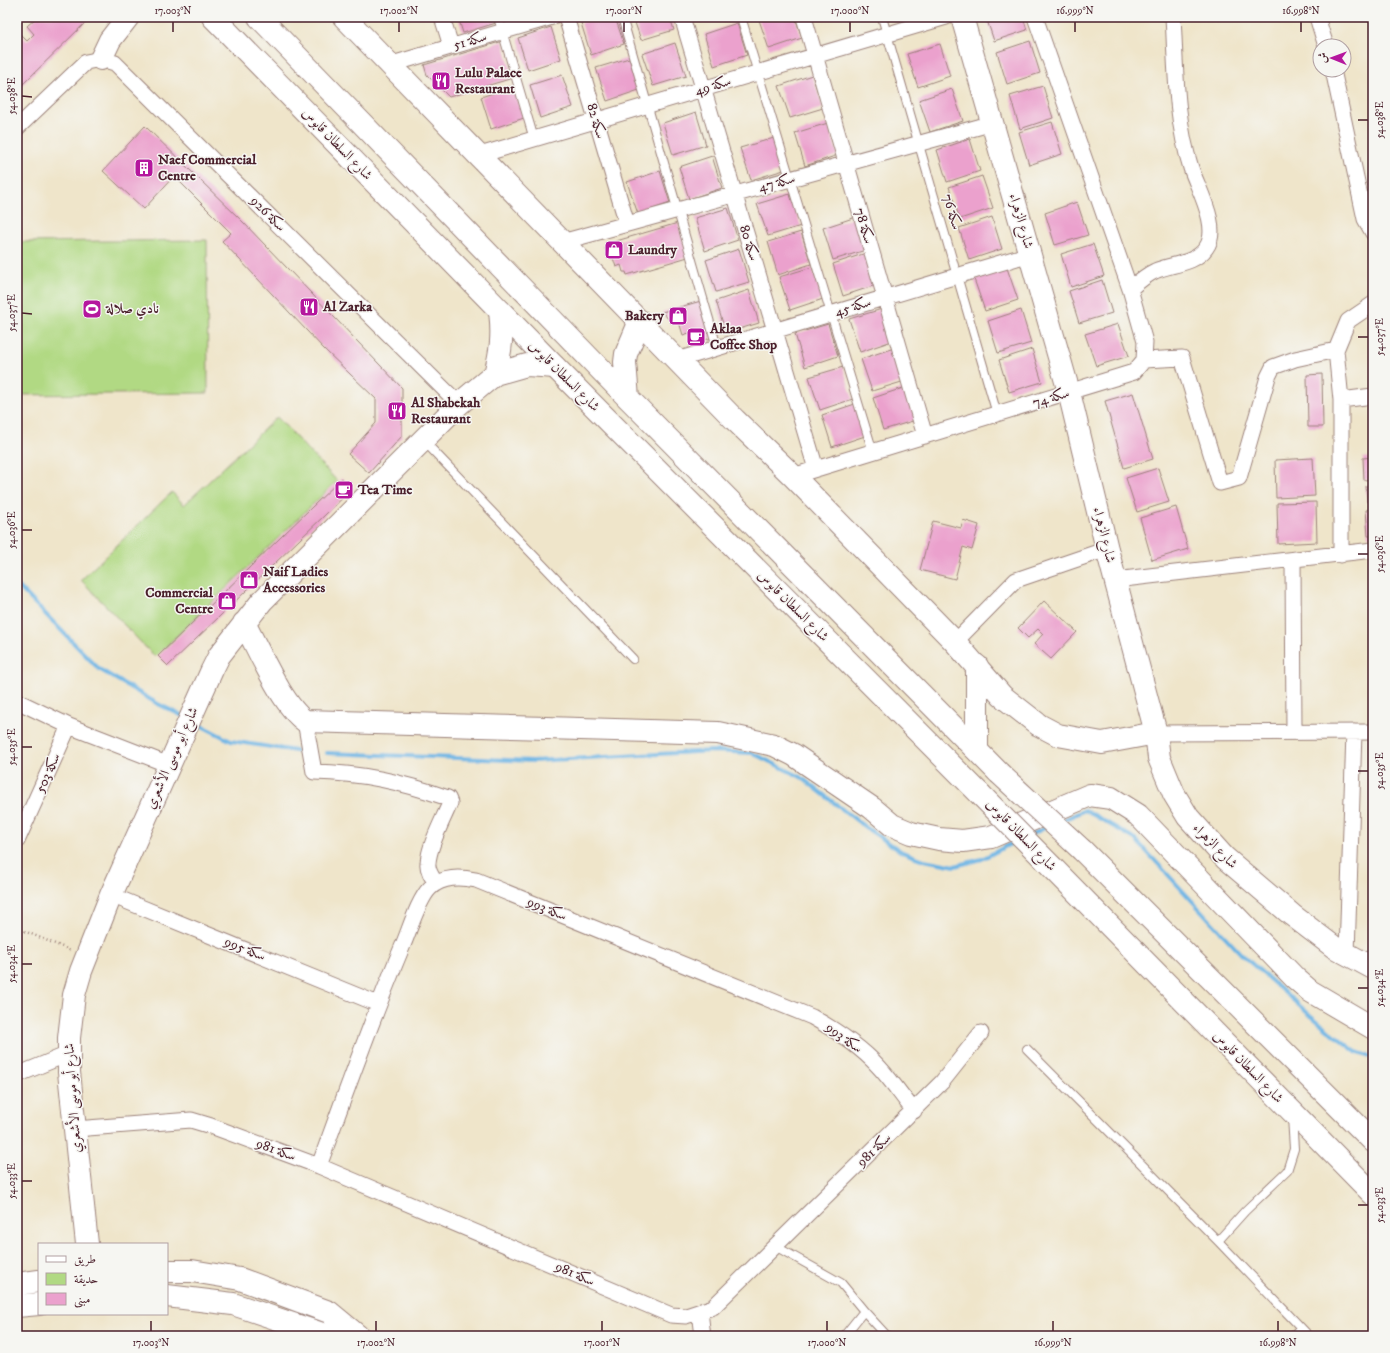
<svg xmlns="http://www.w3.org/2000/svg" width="1390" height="1353" viewBox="0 0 1390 1353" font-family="'IM FELL DW Pica',Amiri,serif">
	<rect width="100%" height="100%" fill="#f6f6f2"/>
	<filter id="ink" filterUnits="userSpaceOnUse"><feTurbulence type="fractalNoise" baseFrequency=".025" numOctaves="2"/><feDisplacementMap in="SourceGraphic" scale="8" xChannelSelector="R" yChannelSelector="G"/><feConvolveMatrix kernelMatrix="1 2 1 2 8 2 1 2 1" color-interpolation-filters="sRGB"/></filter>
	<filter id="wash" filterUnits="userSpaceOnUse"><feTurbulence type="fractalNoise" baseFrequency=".012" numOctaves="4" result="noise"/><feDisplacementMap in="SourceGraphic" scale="16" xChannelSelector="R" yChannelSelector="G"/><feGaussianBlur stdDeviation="0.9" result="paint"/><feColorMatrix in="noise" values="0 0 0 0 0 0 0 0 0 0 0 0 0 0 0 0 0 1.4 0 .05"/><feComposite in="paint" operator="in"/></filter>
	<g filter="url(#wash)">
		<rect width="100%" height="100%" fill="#efe5ca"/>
		<path fill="#b1d983" stroke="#7e7c57" d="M207,240L208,393L17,395V242Z
			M277,417L337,481L155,657L81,580L172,492L184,505Z"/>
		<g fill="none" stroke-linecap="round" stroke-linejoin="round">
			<path stroke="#6cb4e4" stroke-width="4" d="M17,585L99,669L158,704L185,717
				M196,723L231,741L296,751
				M327,753L533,761L713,751L752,753L801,777L865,827L902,852L924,860L955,866L982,859L1016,841
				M1061,821L1085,810L1135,839L1242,955L1310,1015L1356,1052L1373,1058
				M1030,835L1047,827"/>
		</g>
		<g id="blocks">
			<path fill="#eba1cd" d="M37,17H91L18,89L17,35L19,33L27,41L34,34L27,26Z
				M458,17H494L496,23L463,33Z
				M598,17H615L624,44L591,55L581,23Z
				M633,17H670L674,30L641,40Z
				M758,17H795L802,38L769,49Z
				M986,17H1023L1027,30L994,41Z
				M737,23L747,55L714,66L704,34Z
				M551,27L561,59L528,70L518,38Z
				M503,41L513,78L449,97L427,75L424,65Z
				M1030,41L1040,73L1007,84L997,52Z
				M675,43L686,76L653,86L642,54Z
				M940,44L950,76L918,87L907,54Z
				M629,58L639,90L607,101L596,68Z
				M562,75L573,107L540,118L530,85Z
				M812,75L823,108L790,118L779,86Z
				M514,86L524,118L491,129L481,97Z
				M1043,86L1053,118L1020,129L1010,96Z
				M952,89L963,121L930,132L919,100Z
				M696,112L706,145L673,155L663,123Z
				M1052,122L1062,154L1029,165L1019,132Z
				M828,123L838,155L805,166L795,133Z
				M145,126L243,222L402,388V436L369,473L348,454L376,423V399L324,349L222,241L231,233L174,176L144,209L103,171Z
				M774,138L784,170L751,180L740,148Z
				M970,139L980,171L947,182L937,150Z
				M712,156L722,188L689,199L679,167Z
				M660,171L670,203L638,214L627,182Z
				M982,176L993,208L960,219L949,187Z
				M790,194L801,226L768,236L757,204Z
				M1077,202L1088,235L1055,245L1045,213Z
				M728,208L738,240L705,251L695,218Z
				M856,217L866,250L833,260L823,228Z
				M992,217L1002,249L969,260L959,228Z
				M678,223L688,257L627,275L626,272H623L621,265L616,267L613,258L611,259L610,255L607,256L605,248L607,247L606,244Z
				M801,232L811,264L778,275L768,242Z
				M1093,244L1104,276L1071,287L1061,254Z
				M739,249L749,282L716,292L706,260Z
				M866,253L876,285L843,296L833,264Z
				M812,267L823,299L790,310L779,277Z
				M1007,268L1018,300L985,311L974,279Z
				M1102,280L1112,313L1079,323L1069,291Z
				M749,290L759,323L726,333L716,301Z
				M701,301L712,338L692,343L689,333L683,335L679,322L672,323L662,312Z
				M882,309L892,341L860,352L849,319Z
				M1021,310L1031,343L998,353L988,321Z
				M828,324L838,356L805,367L795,334Z
				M1118,324L1129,356L1096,366L1085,334Z
				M894,348L905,381L872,391L861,359Z
				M1032,349L1042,382L1009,392L999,360Z
				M843,367L853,399L820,410L809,377Z
				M1322,374L1323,427H1308L1307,375Z
				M906,387L916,420L883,430L873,398Z
				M1133,393L1153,459L1124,468L1105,401Z
				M855,404L865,436L832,447L822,415Z
				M1373,457V479L1364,480L1363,458Z
				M1313,458L1315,496L1276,498L1275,460Z
				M1158,468L1169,502L1137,512L1126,478Z
				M342,478L352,489L168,666L158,656Z
				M1373,485V501L1367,502L1366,486Z
				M1316,502L1317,542L1278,544L1277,503Z
				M1176,507L1188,549L1152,560L1140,518Z
				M1373,509V536H1368L1366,510Z
				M963,520L979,525L972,550L963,547L955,579L920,570L933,521L961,528Z
				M1044,601L1077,632L1051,659L1034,644L1043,634L1038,629L1028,638L1018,628Z"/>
		</g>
	</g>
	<g filter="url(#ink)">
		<use href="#blocks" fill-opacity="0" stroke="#9c827a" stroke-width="1"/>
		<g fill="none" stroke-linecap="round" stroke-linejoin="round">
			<g stroke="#9c827a" stroke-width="10">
				<path id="lane" d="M498,17L534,139
					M622,17L717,347
					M741,17L873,452
					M882,17L997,414
					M423,440L633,659
					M1027,1049L1218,1241L1309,1336
					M1218,1241L1245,1211L1287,1171L1294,1149L1292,1117
					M775,1246L841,1283L864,1311
					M844,1336L864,1311L887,1336
					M1292,1336L1301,1328"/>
			</g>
			<g stroke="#9c827a" stroke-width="17">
				<path id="street" d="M442,17L451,46
					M566,17L627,224
					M682,17L816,469
					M804,17L925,436
					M1035,17L1130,289L1145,342L1144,360
					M1317,17L1326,46
					M389,65L552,17
					M1333,70L1365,219L1373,233
					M17,128L86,62L101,59L115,63L459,404
					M480,155L946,17
					M562,242L993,123
					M1130,289C1138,282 1146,275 1155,271C1172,264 1195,264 1206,248C1221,228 1198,189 1191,168C1175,118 1176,68 1173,17
					M1336,350L1341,400V555
					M677,360L1030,254
					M1341,400L1373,396
					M793,476L1134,372L1144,360L1182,358L1220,483L1239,478L1268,377L1273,367L1295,359L1336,350L1348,321L1373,304
					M1293,560L1294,732
					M1115,580L1373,550
					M955,642L1016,580L1107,549
					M17,701L69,726L169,765
					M305,721L314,772C362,773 402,782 448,798L450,803C443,820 429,845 428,863C427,870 432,877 436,883
					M1156,733L1373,732
					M17,841L69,726
					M111,895L378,1004
					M1347,954L1354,732
					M17,1075L68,1054
					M75,1129L191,1120L211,1126L319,1166L671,1315L686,1316L713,1307L942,1082L981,1033
					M319,1166C346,1092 372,1018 403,945C410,929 418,900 430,888C443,876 460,877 476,880L812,1017C837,1031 860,1046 879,1067C892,1081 902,1096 914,1111
					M700,1312L703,1336"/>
			</g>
			<g stroke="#9c827a" stroke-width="24">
				<path id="secondary" d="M344,17L735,420L793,476L955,642L1002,696L1039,725L1058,735L1102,743L1156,733
					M962,17L1069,392L1107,549L1156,733L1159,758L1174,794L1188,817L1225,858L1292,915L1334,947L1373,968
					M495,374C501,351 503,336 500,311
					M244,623C259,650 282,705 305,721L718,733L774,745L794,755L872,808L892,825L911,833L939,839L963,841L991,837L1090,795L1111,798L1138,815L1295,978L1310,991L1373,1028
					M87,1244L69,1072V1038L74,995L81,971L111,895L212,670L219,656L262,601L459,404L495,374L527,365L555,367
					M167,1271H192L240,1279L329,1312L358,1336
					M17,1284L39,1281
					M167,1296L233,1304L328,1336
					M17,1306L39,1304"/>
			</g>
			<g stroke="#9c827a" stroke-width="24">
				<path id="highway" d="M213,17L555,367L980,794
					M259,17L628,398L999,773
					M101,59L110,40L128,17
					M628,398L625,362L626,354L640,321
					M977,666V750
					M1082,850L1373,1141
					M1052,867L1373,1194"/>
			</g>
			<path stroke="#9c827a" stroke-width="2.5" stroke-dasharray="1 3" stroke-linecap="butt" d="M17,928L72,951"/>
			<use href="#lane" stroke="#fff" stroke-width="8"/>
			<use href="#street" stroke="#fff" stroke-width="15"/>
			<use href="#secondary" stroke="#fff" stroke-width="22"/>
			<use href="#highway" stroke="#fff" stroke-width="22"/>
			<g stroke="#9c827a" stroke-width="24" stroke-linecap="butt">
				<path id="highway-bridge" d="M999,773L1082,850
					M980,794L1052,867"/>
			</g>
			<use href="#highway-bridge" stroke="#fff" stroke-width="22"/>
		</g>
	</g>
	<path fill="none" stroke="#4a1f2b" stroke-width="1.5" d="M173,32V22M399,32V22M624,32V22M850,32V22M1075,32V22M1301,32V22M22,96L32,97M1358,120H1368M22,313L32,314M1358,337H1368M22,530H32M1358,554H1368M22,747H32M1358,771H1368M22,964H32M1358,988H1368M22,1181H32M1358,1205H1368M151,1331V1321M376,1331V1321M602,1331V1321M827,1331V1321M1053,1331V1321M1278,1331V1321"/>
	<defs>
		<g id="restaurant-square" transform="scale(1)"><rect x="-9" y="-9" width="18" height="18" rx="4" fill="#b5179e" stroke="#f6f6f2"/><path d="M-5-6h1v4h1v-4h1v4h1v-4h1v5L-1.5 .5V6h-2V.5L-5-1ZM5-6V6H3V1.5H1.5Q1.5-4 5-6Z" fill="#fff"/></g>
		<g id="building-square" transform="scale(1)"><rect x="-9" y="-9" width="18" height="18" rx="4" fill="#b5179e" stroke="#f6f6f2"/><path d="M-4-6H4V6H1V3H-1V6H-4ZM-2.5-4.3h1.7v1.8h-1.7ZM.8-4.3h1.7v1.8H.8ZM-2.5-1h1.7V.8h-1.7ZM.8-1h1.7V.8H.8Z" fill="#fff"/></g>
		<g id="shop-square" transform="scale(1)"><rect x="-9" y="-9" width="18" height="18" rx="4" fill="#b5179e" stroke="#f6f6f2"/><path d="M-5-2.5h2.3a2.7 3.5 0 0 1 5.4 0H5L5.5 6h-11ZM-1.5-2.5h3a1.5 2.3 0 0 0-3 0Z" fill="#fff"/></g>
		<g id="stadium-square" transform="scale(1)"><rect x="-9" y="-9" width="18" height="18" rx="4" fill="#b5179e" stroke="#f6f6f2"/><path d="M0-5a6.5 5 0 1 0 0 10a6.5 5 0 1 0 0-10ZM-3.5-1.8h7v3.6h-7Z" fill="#fff"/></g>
		<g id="cafe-square" transform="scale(1)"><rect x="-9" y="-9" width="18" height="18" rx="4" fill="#b5179e" stroke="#f6f6f2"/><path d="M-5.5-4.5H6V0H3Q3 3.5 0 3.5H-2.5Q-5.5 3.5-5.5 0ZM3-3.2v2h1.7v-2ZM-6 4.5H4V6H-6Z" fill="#fff"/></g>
	</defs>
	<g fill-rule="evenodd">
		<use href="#restaurant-square" x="441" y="81"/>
		<use href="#building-square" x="144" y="168"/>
		<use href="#shop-square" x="614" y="250"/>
		<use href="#restaurant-square" x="309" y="307"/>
		<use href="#stadium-square" x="92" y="309"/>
		<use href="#shop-square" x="678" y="316"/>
		<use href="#cafe-square" x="696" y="337"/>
		<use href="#restaurant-square" x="397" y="411"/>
		<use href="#cafe-square" x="344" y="490"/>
		<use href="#shop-square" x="249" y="580"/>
		<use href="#shop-square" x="227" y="601"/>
	</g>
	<g text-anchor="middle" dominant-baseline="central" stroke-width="3" stroke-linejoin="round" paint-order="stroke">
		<g font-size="14" fill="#4a1f2b" stroke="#f6f6f2">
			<text transform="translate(470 41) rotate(-16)">سكة 51</text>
			<text transform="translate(713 86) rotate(-17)">سكة 49</text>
			<text transform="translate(596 121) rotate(74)">سكة 82</text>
			<text transform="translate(337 144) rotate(46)">شارع السلطان قابوس</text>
			<text transform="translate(777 183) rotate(-15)">سكة 47</text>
			<text transform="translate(952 212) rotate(74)">سكة 76</text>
			<text transform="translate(268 214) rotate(45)">سكة 926</text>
			<text transform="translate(1021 221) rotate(74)">شارع الزهراء</text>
			<text transform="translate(864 226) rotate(74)">سكة 78</text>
			<text transform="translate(749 243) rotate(73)">سكة 80</text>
			<text transform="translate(853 307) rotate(-17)">سكة 45</text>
			<text transform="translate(564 376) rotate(45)">شارع السلطان قابوس</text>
			<text transform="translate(1051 398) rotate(-17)">سكة 74</text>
			<text transform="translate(1104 535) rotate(76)">شارع الزهراء</text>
			<text transform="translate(793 606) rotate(45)">شارع السلطان قابوس</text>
			<text transform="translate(172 758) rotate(-66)">شارع أبو موسى الأشعري</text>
			<text transform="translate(48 773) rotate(-66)">سكة 503</text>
			<text transform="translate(1021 835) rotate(46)">شارع السلطان قابوس</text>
			<text transform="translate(1215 846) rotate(46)">شارع الزهراء</text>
			<text transform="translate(547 909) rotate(22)">سكة 993</text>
			<text transform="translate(245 949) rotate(22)">سكة 995</text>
			<text transform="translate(844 1038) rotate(36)">سكة 993</text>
			<text transform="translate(1248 1067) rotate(46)">شارع السلطان قابوس</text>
			<text transform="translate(73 1098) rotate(-94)">شارع أبو موسى الأشعري</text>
			<text transform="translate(276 1150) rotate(20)">سكة 981</text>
			<text transform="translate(874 1150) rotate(-44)">سكة 981</text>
			<text transform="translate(575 1274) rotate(23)">سكة 981</text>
		</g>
		<g font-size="14" font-weight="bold" fill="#4a1f2b" stroke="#f6f6f2" text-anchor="start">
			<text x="455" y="73">Lulu Palace<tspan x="455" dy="16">Restaurant</tspan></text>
			<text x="158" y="160">Naef Commercial<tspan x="158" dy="16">Centre</tspan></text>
			<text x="628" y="250">Laundry</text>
			<text x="323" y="307">Al Zarka</text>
			<text x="106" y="309">نادي صلالة</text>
			<text x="664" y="316" text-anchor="end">Bakery</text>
			<text x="710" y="329">Aklaa<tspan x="710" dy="16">Coffee Shop</tspan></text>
			<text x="411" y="403">Al Shabekah<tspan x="411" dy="16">Restaurant</tspan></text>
			<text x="358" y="490">Tea Time</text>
			<text x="263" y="572">Naif Ladies<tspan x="263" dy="16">Accessories</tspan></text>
			<text x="213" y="593" text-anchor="end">Commercial<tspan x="213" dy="16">Centre</tspan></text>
		</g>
	</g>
	<rect width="1390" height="1353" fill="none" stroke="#f6f6f2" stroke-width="44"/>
	<rect x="38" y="1243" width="130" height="72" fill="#f6f6f2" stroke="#b1a0a2"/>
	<rect x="46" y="1256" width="20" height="6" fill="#ffffff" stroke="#b1a0a2"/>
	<text x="74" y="1263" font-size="12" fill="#4a1f2b">طريق</text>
	<rect x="46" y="1273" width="20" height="12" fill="#b1d983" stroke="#b1a0a2"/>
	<text x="74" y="1283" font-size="12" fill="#4a1f2b">حديقة</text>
	<rect x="46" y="1293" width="20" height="12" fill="#eba1cd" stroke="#b1a0a2"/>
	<text x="74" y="1303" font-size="12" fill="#4a1f2b">مبنى</text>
	<g transform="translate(1332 58) rotate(271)"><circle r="19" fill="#f6f6f2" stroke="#b1a0a2"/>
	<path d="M0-3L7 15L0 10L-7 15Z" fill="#b5179e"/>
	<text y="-6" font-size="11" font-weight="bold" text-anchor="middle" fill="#4a1f2b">ش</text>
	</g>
	<rect x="22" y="22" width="1346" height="1309" fill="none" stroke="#4a1f2b" stroke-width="1.5"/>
	<g font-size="10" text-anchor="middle" fill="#4a1f2b">
		<text x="173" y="14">17.003°N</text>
		<text x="399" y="14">17.002°N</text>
		<text x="624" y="14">17.001°N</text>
		<text x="850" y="14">17.000°N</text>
		<text x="1075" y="14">16.999°N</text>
		<text x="1301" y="14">16.998°N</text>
		<text transform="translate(11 96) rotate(-90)" y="4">54.038°E</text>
		<text transform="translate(1379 120) rotate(-90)" y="4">54.038°E</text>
		<text transform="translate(11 313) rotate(-90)" y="4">54.037°E</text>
		<text transform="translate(1379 337) rotate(-90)" y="4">54.037°E</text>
		<text transform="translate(11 530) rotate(-90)" y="4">54.036°E</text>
		<text transform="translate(1379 554) rotate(-90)" y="4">54.036°E</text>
		<text transform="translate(11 747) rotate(-90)" y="4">54.035°E</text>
		<text transform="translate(1379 771) rotate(-90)" y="4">54.035°E</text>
		<text transform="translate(11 964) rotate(-90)" y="4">54.034°E</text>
		<text transform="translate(1379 988) rotate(-90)" y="4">54.034°E</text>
		<text transform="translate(11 1181) rotate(-90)" y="4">54.033°E</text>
		<text transform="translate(1379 1205) rotate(-90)" y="4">54.033°E</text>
		<text x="151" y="1346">17.003°N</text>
		<text x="376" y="1346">17.002°N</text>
		<text x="602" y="1346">17.001°N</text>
		<text x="827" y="1346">17.000°N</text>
		<text x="1053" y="1346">16.999°N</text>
		<text x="1278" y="1346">16.998°N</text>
	</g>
</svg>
